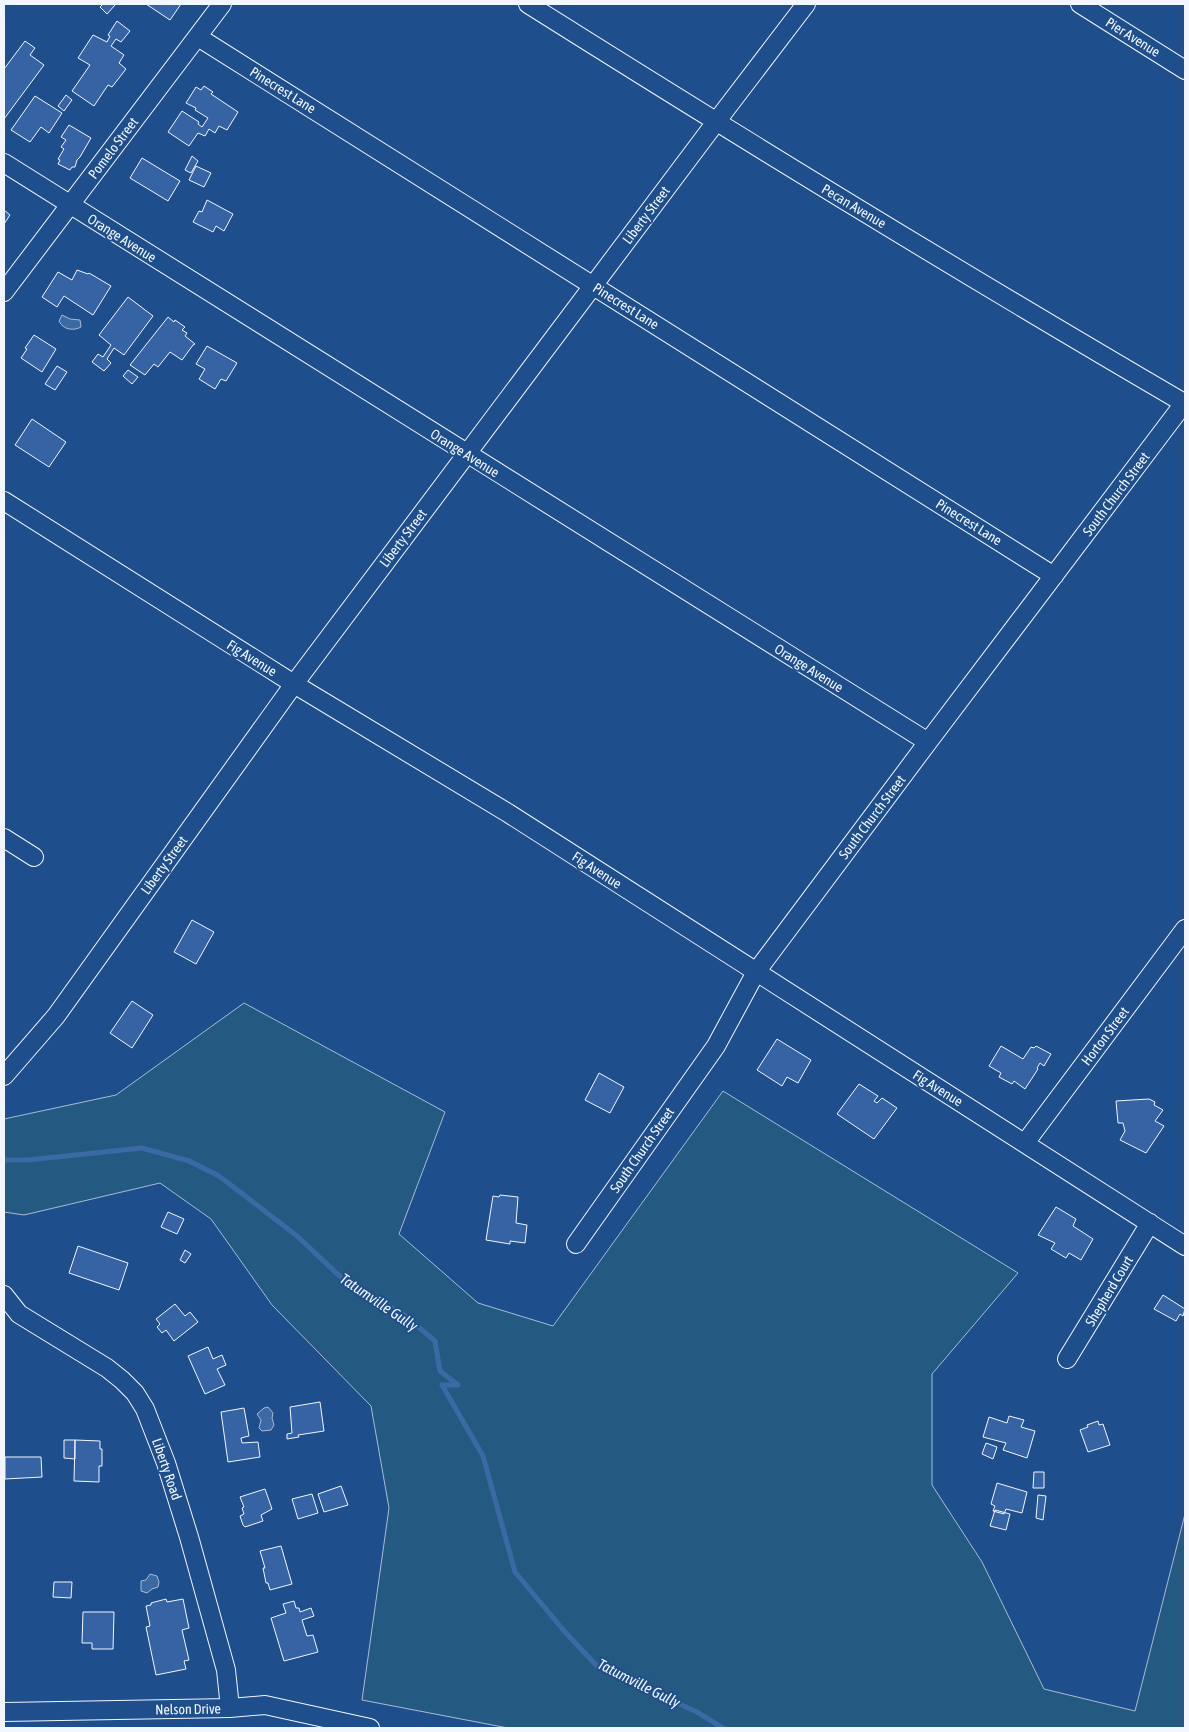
<svg xmlns="http://www.w3.org/2000/svg" width="1189" height="1732" viewBox="0 0 1189 1732" font-family="'Asap Condensed',sans-serif">
	<rect width="100%" height="100%" fill="#1f4e8c"/>
	<path fill="#245a82" stroke="#a8bbd7" d="M244,1003L445,1112L399,1234L478,1303L553,1326L723,1091L1018,1273L932,1374V1485L982,1562L1044,1689L1135,1711L1185,1514V1728H508L362,1700L389,1508L371,1406L272,1305L211,1219L160,1183L24,1215L4,1212V1119L116,1095Z"/>
	<path fill="#3b69a3" stroke="#a8bbd7" d="M62,315L70,319L80,320L81,327C74,331 63,330 59,321Z
		M268,1407L273,1413L272,1418L274,1425L271,1430L262,1431L259,1428L261,1420L257,1414L264,1408Z
		M150,1574L157,1576L159,1582L158,1587L152,1589L147,1593L141,1591V1581L146,1580Z"/>
	<g fill="none" stroke-linecap="round" stroke-linejoin="round">
		<path stroke="#3b69a3" stroke-width="5" d="M4,1160H28L142,1148L189,1161L219,1176L297,1236L345,1281L403,1314L435,1341L440,1371L458,1385H442L483,1456L515,1572L565,1632L597,1666L697,1712L723,1728"/>
	</g>
	<path fill="#3563a3" stroke="#f2f6ff" d="M103,4H116L107,14L100,7Z
		M146,4H181L170,20Z
		M117,21L130,31L121,42L116,39L111,46L124,55L119,63L126,69L112,87L108,85L94,106L72,91L90,65L78,58L93,35L107,42L110,36L108,35Z
		M25,41L35,48L30,55L44,65L4,119V69Z
		M204,86L213,92L211,94L238,112L227,130L219,126L215,133L209,129L205,136L198,133L189,146L168,132L182,111L199,122L198,124L202,127L208,118L195,110L196,108L186,103L196,87L201,90Z
		M66,95L72,100L64,111L58,106Z
		M35,96L62,113L49,133L41,127L30,142L11,130Z
		M69,125L91,138L80,157L77,160L75,167H72L70,170L58,164L60,160L58,159L64,149L61,147L66,140L61,137Z
		M192,156L198,161L191,173L185,170Z
		M142,158L180,181L168,201L130,178Z
		M196,166L211,173L204,187L189,180Z
		M207,200L233,214L224,231L216,226L213,232L193,222L199,211L202,212Z
		M4,210L10,215L4,224Z
		M77,270L88,274L89,273L111,286L93,315L64,296L57,307L42,297L58,272L72,280Z
		M128,297L153,316L124,355L114,348L107,359L111,363L104,371L92,362L98,354L103,357L111,345L99,335Z
		M168,317L174,322L175,320L185,327L182,330L187,333L185,336L195,344L193,345L182,360L170,352L158,367L154,364L145,375L130,365Z
		M34,335L56,349L42,372L21,358L27,349L25,348Z
		M207,346L237,363L226,381L221,379L215,389L199,379L205,369L196,364Z
		M57,366L67,372L55,390L45,384Z
		M128,370L138,377L132,384L123,376Z
		M32,419L66,442L49,467L15,445Z
		M192,920L214,932L196,964L174,952Z
		M132,1001L153,1015L132,1048L110,1033Z
		M777,1039L811,1060L798,1083L787,1077L782,1086L757,1070Z
		M1001,1046L1023,1059L1031,1047L1034,1048L1036,1046L1051,1054L1044,1066L1040,1063L1037,1068L1038,1069L1025,1089L1014,1081L1012,1084L999,1077L1001,1073L989,1066Z
		M599,1073L624,1087L610,1113L585,1100Z
		M859,1084L878,1096L874,1101L877,1103L882,1098L897,1108L874,1139L837,1114Z
		M1149,1099L1155,1102L1154,1105L1163,1110L1155,1121L1164,1126L1146,1153L1120,1140L1125,1131L1123,1123H1118L1116,1101Z
		M500,1195L518,1197L516,1223L527,1225L525,1243L510,1241V1244L486,1240L493,1196L499,1197Z
		M1056,1207L1076,1219L1073,1226L1093,1239L1081,1260L1069,1253L1066,1258L1051,1249L1055,1243L1038,1235Z
		M168,1212L184,1219L177,1234L161,1227Z
		M78,1246L128,1263L119,1290L69,1273Z
		M185,1250L191,1254L185,1263L180,1260Z
		M1163,1295L1185,1309L1183,1316L1180,1314L1176,1321L1154,1309Z
		M175,1304L185,1316L190,1312L198,1322L174,1341L166,1330L162,1333L157,1327L160,1324L156,1319Z
		M208,1347L213,1359L222,1355L226,1365L217,1369L225,1385L205,1394L188,1356Z
		M320,1402L324,1431L298,1435L299,1437L287,1439V1434L292,1433L290,1407Z
		M244,1408L249,1436L241,1438L242,1443L258,1442L260,1457L228,1462L221,1412Z
		M1009,1416L1024,1420L1021,1427L1035,1431L1027,1458L1003,1450L1006,1443L983,1437L989,1417L1007,1423Z
		M1098,1421L1099,1425L1103,1424L1110,1445L1088,1452L1080,1430L1088,1427L1087,1425Z
		M64,1440H75V1459L64,1458Z
		M75,1440L100,1441V1449H102V1466H99V1482L74,1481Z
		M986,1443L997,1447L993,1459L982,1454Z
		M5,1457H41L42,1477L5,1479Z
		M1034,1472H1044V1488H1033Z
		M997,1483L1027,1492L1022,1513L1006,1509L1004,1514L993,1511L995,1506L991,1504Z
		M341,1486L348,1505L324,1512L318,1494Z
		M265,1489L272,1509L261,1515L263,1521L245,1527L243,1525L240,1516L244,1514L242,1508L244,1507L240,1497Z
		M312,1494L318,1513L298,1519L292,1499Z
		M1038,1495L1046,1496L1043,1520L1036,1518Z
		M995,1510L1010,1514L1006,1530L990,1526Z
		M281,1546L292,1584L270,1590L268,1583H266L263,1568H265L260,1551Z
		M54,1582H72L71,1598L53,1597Z
		M166,1599L167,1602L183,1599L189,1628L182,1630L189,1660L184,1661L186,1669L156,1675L146,1627L150,1626L146,1606L151,1605V1603Z
		M294,1601L296,1608H299L300,1612L311,1608L314,1616L302,1620L307,1636L313,1635L318,1652L284,1661L271,1618L286,1613L283,1604Z
		M83,1612H114L113,1649H92V1643H82Z"/>
	<g fill="none" stroke-linecap="round" stroke-linejoin="round">
		<g stroke="#f2f6ff" stroke-width="20">
			<path id="minor" d="M528,4C744,140 963,274 1184,403
				M1080,4L1185,70
				M198,37L1054,576
				M4,163L928,742
				M4,292L222,4
				M4,501L294,684L508,813L1185,1246
				M4,838L34,857
				M4,1076L56,1016L294,684L716,122L806,4
				M1025,1143L1185,929
				M576,1244L716,1046L756,972L928,742L1185,402
				M4,1295L19,1314L107,1368L122,1380L135,1393L145,1409L166,1463L189,1537L226,1670L230,1708
				M1067,1359L1150,1223
				M4,1712L230,1708L265,1705L370,1728"/>
		</g>
		<use href="#minor" stroke="#1f4e8c" stroke-width="18"/>
	</g>
	<g text-anchor="middle" dominant-baseline="central" stroke-width="4" stroke-linejoin="round" paint-order="stroke">
		<g font-size="14" fill="#f2f6ff" stroke="#1f4e8c">
			<text transform="translate(1133 37) rotate(32)">Pier Avenue</text>
			<text transform="translate(283 90) rotate(32)">Pinecrest Lane</text>
			<text transform="translate(113 148) rotate(-53)">Pomelo Street</text>
			<text transform="translate(854 206) rotate(31)">Pecan Avenue</text>
			<text transform="translate(646 215) rotate(-53)">Liberty Street</text>
			<text transform="translate(122 238) rotate(32)">Orange Avenue</text>
			<text transform="translate(626 306) rotate(32)">Pinecrest Lane</text>
			<text transform="translate(465 453) rotate(32)">Orange Avenue</text>
			<text transform="translate(1116 494) rotate(-53)">South Church Street</text>
			<text transform="translate(969 522) rotate(32)">Pinecrest Lane</text>
			<text transform="translate(403 538) rotate(-53)">Liberty Street</text>
			<text transform="translate(252 658) rotate(32)">Fig Avenue</text>
			<text transform="translate(809 668) rotate(32)">Orange Avenue</text>
			<text transform="translate(872 817) rotate(-53)">South Church Street</text>
			<text transform="translate(164 865) rotate(-54)">Liberty Street</text>
			<text transform="translate(597 870) rotate(33)">Fig Avenue</text>
			<text transform="translate(1105 1036) rotate(-53)">Horton Street</text>
			<text transform="translate(938 1088) rotate(32)">Fig Avenue</text>
			<text transform="translate(642 1150) rotate(-55)">South Church Street</text>
			<text transform="translate(1109 1291) rotate(-59)">Shepherd Court</text>
			<text transform="translate(167 1469) rotate(71)">Liberty Road</text>
			<text transform="translate(188 1709) rotate(-1)">Nelson Drive</text>
		</g>
		<g font-size="15" font-style="italic" fill="#f2f6ff" stroke="#1f4e8c">
			<text transform="translate(379 1302) rotate(34)">Tatumville Gully</text>
			<text transform="translate(639 1683) rotate(27)">Tatumville Gully</text>
		</g>
	</g>
	<rect width="1189" height="1732" fill="none" stroke="#f2f6ff" stroke-width="10"/>
</svg>
